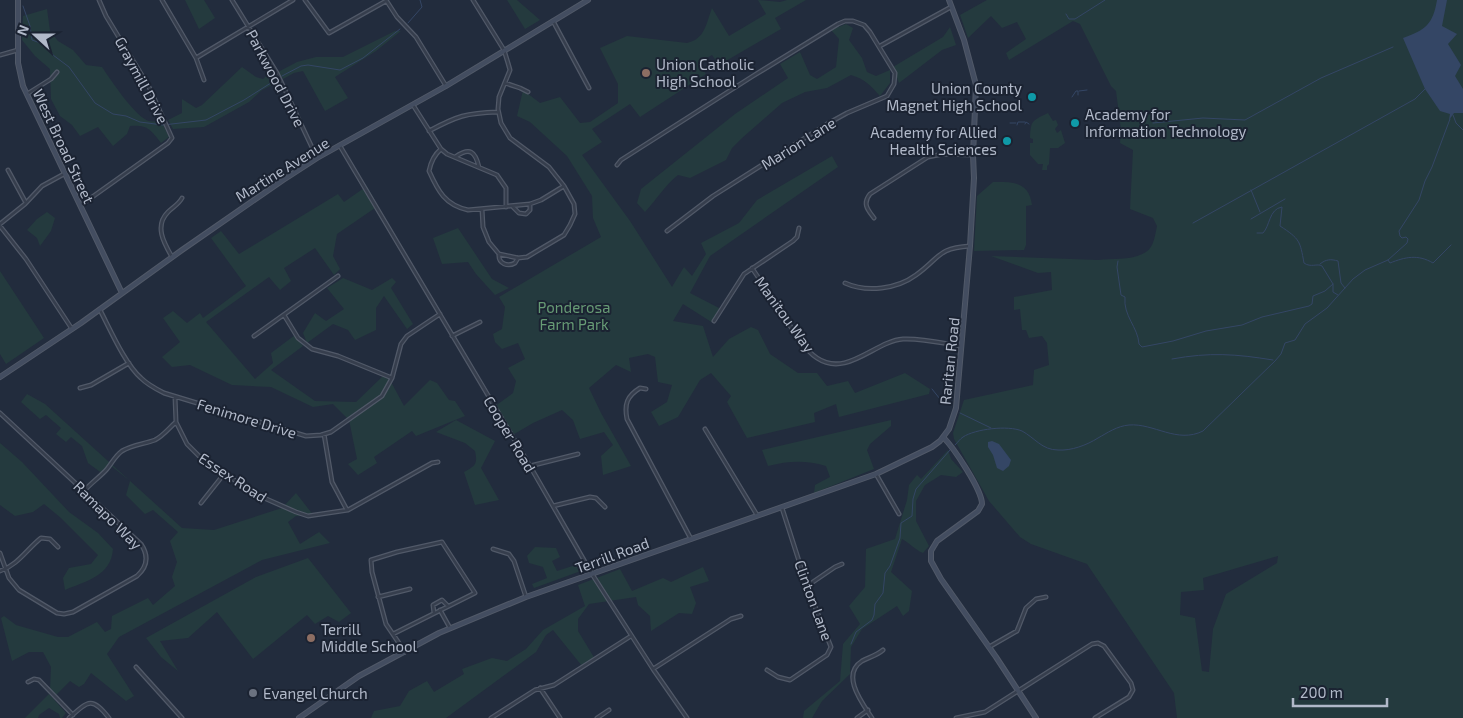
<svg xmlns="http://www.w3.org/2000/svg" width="1463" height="718" viewBox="0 0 1463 718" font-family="'Exo 2',sans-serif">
	<rect width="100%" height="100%" fill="#222c3d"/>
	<path fill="#243a3e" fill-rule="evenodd" d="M185,0H204L215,18L199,29Z
		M507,0H517L540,20L525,29Z
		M758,0L780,2L787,0H806L775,18L781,29L719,65L712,55L698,63L706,74L640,117L630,104L592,129L602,142L582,155L630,221L672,287L684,267L692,276L706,254L701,243L739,223L757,200L832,156L838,167L710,256L690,293L721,309L713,323L683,304L673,321L703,326L713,357L729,339L751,327L758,330L770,354L798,373H817L827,386L848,381L855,393L905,373L930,389L929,394L839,417L836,404L814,413L815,422L747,438L727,402L731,396L711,373L700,380L678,417L659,426L651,412L667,402L672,385L658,382L655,357L648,354L629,358L631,372L616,365L589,388L601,413L631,466L603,475L601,456L613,445L604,432L580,439L573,420L562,410L533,423L511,436L494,407L513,393L516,381L508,368L525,359L518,343L502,349L495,342L493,334L502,329L505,307L499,297L601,237L593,218L592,196L567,156L530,122L517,116L523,90L540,103L560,97L580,123L590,122L618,103V84L600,48L627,36L687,43C705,39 706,24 712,8L729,36L766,14Z
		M987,0H1463V718H1177L1174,693L1087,564L1031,544L1020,537L989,501L954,439L953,433L964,400L1033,385L1034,370L1049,365L1047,343L1042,336L1029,338L1026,330H1022L1020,309L1014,310V297L1052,290L1051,272L1038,273L991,256L1098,260C1114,258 1132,261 1146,252C1154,247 1155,235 1157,226L1153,218L1130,209L1133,150L1120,143L1121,130L1116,91L1111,86L1080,24L1073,21L1009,60L1006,53L1026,39L1017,22L1002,28L991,16L968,38L960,15ZM1278,556L1277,563L1226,594L1213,629L1209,672L1202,671L1195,618L1180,615L1181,592L1204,590L1203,578Z
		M47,9L50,31L58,41L73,50L86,65L102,67C110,79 136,118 149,121C153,122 157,121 161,120L169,137L161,143C150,129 148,125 130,126L127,134L113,146L98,127L80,136L72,125L60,116L51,99L50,69L35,56L22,40L23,16Z
		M846,24L853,28L849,40L862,58L867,72L876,76L890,70V83L880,96C871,86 865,79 851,75L827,88L805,92L782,103L742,138L732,148L726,160L690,178L678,175C665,185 657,199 645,212L637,203L641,189L735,114L788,78L780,64L800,52L810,75L817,79L836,67L839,39L831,30Z
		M950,27L956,45L942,50L899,83L893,67L943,37Z
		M395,31H401L376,51L335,77L348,98L325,111L303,71L294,73L283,79L278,72L297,62L316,57H343Z
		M242,67L256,77L263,79L272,71L278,82L262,90L249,102L204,127L173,129L168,120L182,113V99L196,108L202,105Z
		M1048,113L1053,121L1056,120L1058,125L1055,129L1057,133L1061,130L1065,143L1058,148H1050L1049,164L1047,166V170H1042L1043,164H1038L1030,155V143H1033V139L1030,138C1031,121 1031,121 1048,113Z
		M993,182C1012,182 1029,181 1032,205L1026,206V245L1024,250L974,251L977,196Z
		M367,186L378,206L337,234L333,256L340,269L334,275L315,248L284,268L291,281L280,290L269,277L206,322L255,379L273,363L271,353L295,335L303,346L271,370L315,401L356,402L383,376L390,380L404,406L430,380L437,383L449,400L455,401L465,416L416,436L412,431L374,457L377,463L358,475L348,464L357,459L349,420L333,404L313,407L271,387L232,385L190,365L172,367L162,357L180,342L163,318L173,311L187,323L200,313L203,318L246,286L211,238L221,231L239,254L338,194L344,202Z
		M47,212L55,218L51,231L40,246L37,238L27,230L37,219Z
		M458,228L492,279L509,288L495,295L476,274L468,262L442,264L433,238Z
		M0,271L44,338L6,364L0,354Z
		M343,278L372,290L392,278L396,282L391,288L413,324L407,329L384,296L376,308V330L355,340L348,330L333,324L307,343L303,333L315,313L326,321L344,309L327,288Z
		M27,394L45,404L182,528L214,530L282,508L296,493L314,516H296L288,522L300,544L319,532L330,543L262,560L119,637L107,654L134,696L126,701L91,673L84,684L79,687L70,681L55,696L50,691L51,667L43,652H29L12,661L1,618L4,616L16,625L58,637H68L97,622L105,632L111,629L112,616L148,598L153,605L175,586L172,577L177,562L170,541L178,532L153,510L145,514L126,495L130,481L110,465L103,474L88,463L82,446L71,437L66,442L56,434L61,428L46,415L40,419L21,402Z
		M456,420L495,441L481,468L499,500L475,505L464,472C475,466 478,464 475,451L465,443L436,432Z
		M891,420V426L870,444L867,450L874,469L814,493L815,485L830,477L826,466C805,460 789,461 768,466L762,450Z
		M0,443L22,462L69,512L98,533L113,549C111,576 86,581 65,590L63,578L69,568L91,564L98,555L61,518L44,504L33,512L15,516L0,505Z
		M948,450L951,459L963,472L956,477L941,475L925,485L916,501V521L929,546L923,553C915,550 910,543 902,539L891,572L912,591L909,611L903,616L897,606L862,629L851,647L850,674L822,701L812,718H803L804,711L840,681L843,644L860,624L849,606L865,587L866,549L895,539L907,500L909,485L917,475L921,479Z
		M535,547L556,548L560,557L552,561L557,571L585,562L589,568L534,588L532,584L547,578L543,567L529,563L527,556Z
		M308,558L351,613L339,622L328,616L315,624L307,615L253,659L217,612L188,638L160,641L178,671L161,657L146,638L256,577Z
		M703,567L709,581L690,587L696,603L692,614L679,613L651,631L650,616L638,605L636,597L589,604L578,619V631L595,659L582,666L553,630L546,635L536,652L446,718H371L374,711L400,706L409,691L427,681L434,692L464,674L462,669L492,658L507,661L526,649L543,630L585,606L578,585L620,569L632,591L663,578L671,582Z
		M49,694L66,713L62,718H60L59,714L49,708L39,715L38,718H25Z"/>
	<path fill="#344665" d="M1437,0H1447L1442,26L1457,34L1448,44L1461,65L1455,76L1463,89V113H1454L1449,120L1450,114L1440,111L1425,89L1403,38C1426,30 1433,24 1437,0Z
		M992,441L999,444L1011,460L1009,466L1003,471L997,468L993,455L988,447V442Z"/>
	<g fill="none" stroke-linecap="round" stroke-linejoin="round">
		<path stroke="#344665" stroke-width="1" d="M23,6L30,26L32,40L46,45L53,55L69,67L95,103L113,114L126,116L140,122L163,125L206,120L244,100L274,81
			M1066,14L1069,19H1075L1105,0
			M408,23L422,7L420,0
			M282,76L301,66L308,65L340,70L363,58L400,29
			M1079,91L1087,90
			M1072,97L1076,91H1078V95
			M1453,115L1456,123L1463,130
			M1010,123H1016
			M1153,123L1203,118L1245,120L1321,78L1393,47
			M1025,124L1026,122L1029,124
			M1017,125L1018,122H1025
			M1251,190L1260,212
			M1251,219L1285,199
			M1193,223L1415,99L1425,89
			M1257,233H1263C1270,226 1269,209 1282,207L1280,226C1300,239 1300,241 1304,263C1311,268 1317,263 1322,266L1333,284V292L1338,295
			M1388,260L1390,263C1405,257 1418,254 1433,263L1451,245
			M1118,261L1117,267L1121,295L1125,297C1123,316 1138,327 1139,344L1142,347L1173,341L1206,331L1242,325L1262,317L1309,306L1312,304L1313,296L1325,291L1333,284
			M1320,264C1326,259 1331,259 1338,261L1341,283L1345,288
			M1172,359C1210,352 1236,354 1273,360
			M932,389L940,399L950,404
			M960,413L991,428
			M955,445C958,442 960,439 963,437C975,429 1008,425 1022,431C1035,438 1042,450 1058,450C1071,451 1087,445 1098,438C1107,433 1117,426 1129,425C1154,423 1177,444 1203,431L1275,361L1281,354L1285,343L1295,340L1305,324L1327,308L1353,279L1365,270L1388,260L1407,243L1408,239L1406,237L1402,238L1400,236L1399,231L1419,200L1425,181L1432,167L1450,119
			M851,644L856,632L872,620L874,615L875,604L883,593L885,573L890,566L900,538L901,523L912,516L913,499L916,489L950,450"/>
		<g stroke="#515968" stroke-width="5">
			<path id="street" d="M162,0L196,58L204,80
				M232,0L277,73L317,158
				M305,0L329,33L386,1
				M386,0L397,17L416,37L446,86
				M473,0L504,50L508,63L510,70L499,97L498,109L501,123L510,138L549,167L564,186L574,204L575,214L570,225L564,235L527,257L518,258L499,254L489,242L483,227L482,209
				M553,21L589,88
				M880,46L951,7
				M0,55L18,50
				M196,58L293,0
				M505,83L520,88L528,92
				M27,94L51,79L57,72
				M413,105L441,149L447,154L497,175L506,188V207
				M429,131C457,116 466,113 498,112
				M340,146L530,466L592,574L653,669L687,718
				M441,149C434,155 431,161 429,171C438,191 445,205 468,210L530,204L541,200L564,186
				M455,157C470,147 475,151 479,167
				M617,165L621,160L753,76L838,24L845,21H853L864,25L870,32L895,73L894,84L887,96L847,113L827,124L713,196L667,231
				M8,170L26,203
				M81,205L168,143L172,138L149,87L106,16L99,0
				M513,207L519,213L526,214L530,210V205
				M874,218C868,210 862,204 870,194L928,157L943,154L973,155
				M0,224L25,204L42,186L64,174
				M0,226L26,259L72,329
				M499,254C498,264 508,267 515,263L518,258
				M172,257C164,243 154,226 168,212C173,207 179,204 182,198
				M752,268C761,282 771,295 780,309C790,325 801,347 817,358C847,378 875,341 903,339C922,338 942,343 961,346
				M845,283C867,293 897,289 916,275C940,258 937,248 970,246
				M100,310C110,329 125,364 141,378C148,385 156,389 164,393L306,436L321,435L331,432L382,396L392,378L401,344L407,336L440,314
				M284,315L298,338L312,349L338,356L392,378
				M714,321L744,274L793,241L797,237L799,228
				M254,336L338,276
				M452,336L480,322
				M80,388L91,385L129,363
				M646,389L640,388C627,396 624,404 627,419L691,539
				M175,397L176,422L187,444L199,456L255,494L296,512L308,516L348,510L432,463L438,462
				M0,413L141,544C149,556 147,567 137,576L73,612L64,614L57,613L19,590L9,578L0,553
				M705,429L757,515
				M324,434L332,482L347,510
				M530,466L578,454
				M876,474L899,514
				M84,491C91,483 101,476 107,469C112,463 115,456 122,451C132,445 144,444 155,440C163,436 169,428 176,422
				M201,503L224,474
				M553,506L590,497L596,498L605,507
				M493,549L509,554L514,561L526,597
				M0,571C18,565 27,549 41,538L50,539L58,547
				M807,586L835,567L842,564
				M378,597L410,589
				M440,610L450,628
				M434,613L433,605L442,600L448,606
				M393,634L475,593L442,542L397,552L371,560L372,572L386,624L405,652
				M989,647L1017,631L1026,608L1036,599L1046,597
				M136,667L182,718
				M653,669L731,619L741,616
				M767,670L778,677L790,680L827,655L831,647L807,586L782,508
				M28,682L34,679L39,680L73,715
				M540,688L560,718
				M69,718C88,701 92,696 109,718
				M491,718L535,690L554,685L631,636
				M597,718L609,710
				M857,718L868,710
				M872,718C863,704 840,675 862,661C869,657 876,656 883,650
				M956,718L985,712L1092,644L1098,643L1104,646L1131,683L1133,690L1129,697L1095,718"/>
		</g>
		<g stroke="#515968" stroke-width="6">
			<path id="secondary" d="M18,0V63L23,86L122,293
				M0,377L81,323L182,250L283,180L317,158L446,86L588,0
				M943,437C954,448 982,490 982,504L978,511L937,541L931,551V561L941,579L996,657L1036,718
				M299,718L359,676L439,633L526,597L876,474L932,447L940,441L949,429L956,408L970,246L974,178L973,155L976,85L964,40L949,0"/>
		</g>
		<use href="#street" stroke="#363e4d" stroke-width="2.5"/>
		<use href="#secondary" stroke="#434d60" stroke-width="4"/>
	</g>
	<g fill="#8d6e63" stroke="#1b2332" stroke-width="2">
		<circle cx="646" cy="73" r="5"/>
		<circle cx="311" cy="638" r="5"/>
	</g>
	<g fill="#0f9aa8" stroke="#1b2332" stroke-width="2">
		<circle cx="1032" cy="97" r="5"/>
		<circle cx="1075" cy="123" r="5"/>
		<circle cx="1007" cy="141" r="5"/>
	</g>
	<circle fill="#6b7280" stroke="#1b2332" stroke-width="2" cx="253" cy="693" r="5"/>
	<g text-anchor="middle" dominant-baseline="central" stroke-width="4" stroke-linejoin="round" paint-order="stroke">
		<g font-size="15" fill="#b1b9c9" stroke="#1b2332" text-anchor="start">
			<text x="656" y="64">Union Catholic<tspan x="656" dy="17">High School</tspan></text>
			<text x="1022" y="88" text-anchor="end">Union County<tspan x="1022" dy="17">Magnet High School</tspan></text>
			<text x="1085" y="114">Academy for<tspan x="1085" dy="17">Information Technology</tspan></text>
			<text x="997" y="132" text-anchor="end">Academy for Allied<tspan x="997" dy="17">Health Sciences</tspan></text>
			<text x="321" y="629">Terrill<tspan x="321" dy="17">Middle School</tspan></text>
			<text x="263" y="693">Evangel Church</text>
		</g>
		<g font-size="15" fill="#b1b9c9" stroke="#1b2332">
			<text transform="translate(276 78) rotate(62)">Parkwood Drive</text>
			<text transform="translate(142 80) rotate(62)">Graymill Drive</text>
			<text transform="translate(798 143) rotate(-32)">Marion Lane</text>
			<text transform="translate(64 146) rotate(65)">West Broad Street</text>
			<text transform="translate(282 169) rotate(-32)">Martine Avenue</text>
			<text transform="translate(785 314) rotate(54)">Manitou Way</text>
			<text transform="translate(949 361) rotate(-84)">Raritan Road</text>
			<text transform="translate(247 418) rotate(17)">Fenimore Drive</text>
			<text transform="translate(510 434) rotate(59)">Cooper Road</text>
			<text transform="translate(233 477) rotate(33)">Essex Road</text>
			<text transform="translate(108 515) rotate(45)">Ramapo Way</text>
			<text transform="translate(612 555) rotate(-20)">Terrill Road</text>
			<text transform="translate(814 600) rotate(70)">Clinton Lane</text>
		</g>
		<g font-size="15" fill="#679b75" stroke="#1b2332">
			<text x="574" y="307">Ponderosa<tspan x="574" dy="17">Farm Park</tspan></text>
		</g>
	</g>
	<g transform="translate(35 35) rotate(291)" stroke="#1b2332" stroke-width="4" paint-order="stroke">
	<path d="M0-4L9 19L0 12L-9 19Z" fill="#b1b9c9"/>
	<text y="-8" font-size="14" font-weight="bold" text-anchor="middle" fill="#b1b9c9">N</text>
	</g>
	<path d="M1293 698v8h94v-8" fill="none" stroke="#b1b9c9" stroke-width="2.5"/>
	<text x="1300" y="698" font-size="15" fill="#b1b9c9" stroke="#1b2332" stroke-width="4" paint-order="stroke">200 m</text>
</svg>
